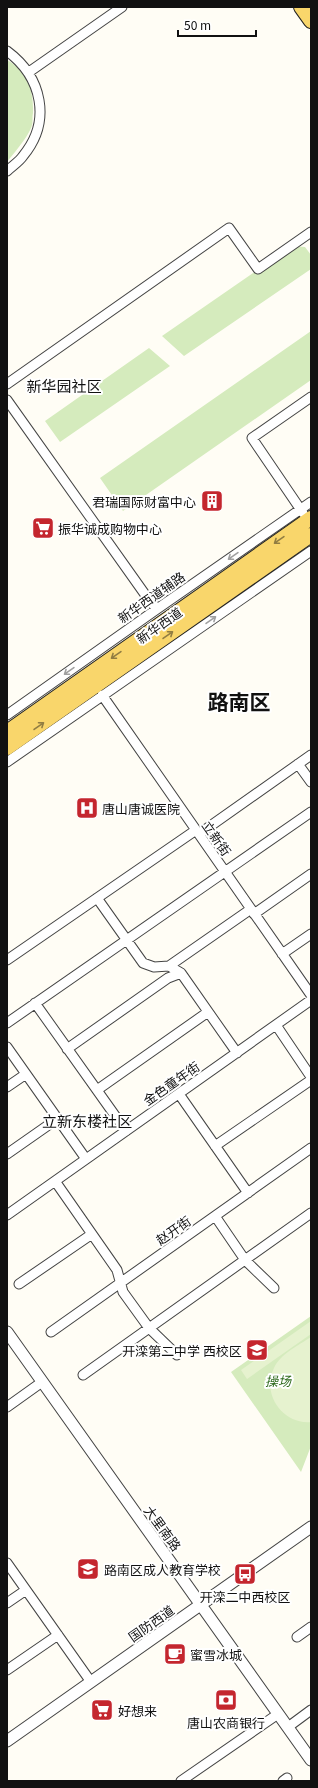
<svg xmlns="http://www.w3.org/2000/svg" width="318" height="1788" viewBox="0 0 318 1788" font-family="Georgia,'Noto Sans SC',serif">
	<rect width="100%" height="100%" fill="#fffdf5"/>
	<path fill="#d5ebbd" d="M7,60C27,71 34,90 33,113C32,117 33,122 32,125C29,136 14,153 7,162Z
		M292,246L305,247L311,255V269L184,356L162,336Z
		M311,331V380L123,511L100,478Z
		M149,348L170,366L60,442L45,421Z
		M311,1316V1446L301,1472L231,1372Z"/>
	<path fill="#e6f2cf" d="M311,1321V1334L247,1379L241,1370Z
		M311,1337V1422C283,1425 261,1394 274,1368C280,1354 299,1345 311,1337Z"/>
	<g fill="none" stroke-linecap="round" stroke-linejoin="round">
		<g stroke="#444" stroke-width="11">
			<path id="minor" d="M7,51C42,77 52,121 23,156C19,162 12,166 7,171
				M29,72L122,7
				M7,384L229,228L258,269L311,232
				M7,400L149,600L157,609
				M303,513L252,438L311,397
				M102,695L311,995
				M7,715L157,609L311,502
				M7,762L311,551
				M298,764L311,782
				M199,834L311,755
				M97,898L143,963L154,967L169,966L181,973L237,1053
				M254,914L311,874
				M282,954L311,934
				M7,960L196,830
				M169,966L251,909
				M35,1003L126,1131
				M7,1023L311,812
				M276,1025L311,1077
				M7,1047L86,1159
				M67,1049L168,978L181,973
				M7,1087L26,1074
				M97,1090L208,1012
				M179,1094L248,1193
				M215,1146L311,1080
				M7,1154L57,1119
				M55,1181L117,1270L123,1292L149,1328L177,1355
				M7,1215L311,1000
				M215,1216L245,1260L274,1288
				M19,1284L92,1234
				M51,1332L311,1148
				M83,1375L311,1213
				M7,1407L42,1382
				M7,1563L91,1682
				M7,1603L26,1590
				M297,1637L311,1627
				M7,1670L58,1635
				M288,1727L311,1710
				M181,1781L278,1714
				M283,1781L287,1778"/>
		</g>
		<g stroke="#444" stroke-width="13">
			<path id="tertiary" d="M7,1332L311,1760
				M7,1741L311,1527"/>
		</g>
		<g stroke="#222" stroke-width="16">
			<path id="primary" d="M301,7L311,21
				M7,732L311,518
				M7,748L311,535"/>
		</g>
		<use href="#minor" stroke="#fff" stroke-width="9"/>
		<use href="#tertiary" stroke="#fff" stroke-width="11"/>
		<use href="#primary" stroke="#f9d66b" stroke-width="14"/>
	</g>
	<defs><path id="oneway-shaft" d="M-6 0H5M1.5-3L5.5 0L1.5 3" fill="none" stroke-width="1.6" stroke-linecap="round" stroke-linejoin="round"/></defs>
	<g stroke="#917d42">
		<use href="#oneway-shaft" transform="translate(279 540) rotate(145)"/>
		<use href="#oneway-shaft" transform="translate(168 635) rotate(-35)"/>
		<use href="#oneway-shaft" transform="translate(116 655) rotate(145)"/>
		<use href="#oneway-shaft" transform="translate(39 726) rotate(-35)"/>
	</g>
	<g stroke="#a0a0a0">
		<use href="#oneway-shaft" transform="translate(233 556) rotate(145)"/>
		<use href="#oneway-shaft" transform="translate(211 620) rotate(-35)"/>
		<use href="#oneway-shaft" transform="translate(69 671) rotate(145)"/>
	</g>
	<defs>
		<g id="building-square" transform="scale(1.15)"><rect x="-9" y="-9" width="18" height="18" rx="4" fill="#c4262e" stroke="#fff"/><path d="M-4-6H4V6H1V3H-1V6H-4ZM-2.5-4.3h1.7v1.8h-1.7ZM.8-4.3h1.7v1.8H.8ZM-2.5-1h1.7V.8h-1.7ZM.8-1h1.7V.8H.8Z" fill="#fff"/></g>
		<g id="supermarket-square" transform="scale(1.15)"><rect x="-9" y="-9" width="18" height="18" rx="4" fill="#c4262e" stroke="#fff"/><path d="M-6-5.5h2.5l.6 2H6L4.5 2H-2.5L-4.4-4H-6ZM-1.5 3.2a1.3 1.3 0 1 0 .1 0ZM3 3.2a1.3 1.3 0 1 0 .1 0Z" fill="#fff"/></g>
		<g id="hospital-square" transform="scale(1.15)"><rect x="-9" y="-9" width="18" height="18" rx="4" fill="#c4262e" stroke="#fff"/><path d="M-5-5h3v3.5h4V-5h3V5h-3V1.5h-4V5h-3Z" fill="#fff"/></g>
		<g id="school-square" transform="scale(1.15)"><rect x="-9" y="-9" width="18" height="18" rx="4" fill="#c4262e" stroke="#fff"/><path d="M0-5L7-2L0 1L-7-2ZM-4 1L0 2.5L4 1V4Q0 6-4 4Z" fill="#fff"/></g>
		<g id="bus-square" transform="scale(1.15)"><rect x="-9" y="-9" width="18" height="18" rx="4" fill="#c4262e" stroke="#fff"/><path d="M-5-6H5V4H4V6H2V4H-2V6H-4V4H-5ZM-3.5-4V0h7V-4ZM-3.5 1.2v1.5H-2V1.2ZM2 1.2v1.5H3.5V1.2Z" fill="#fff"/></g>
		<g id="cafe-square" transform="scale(1.15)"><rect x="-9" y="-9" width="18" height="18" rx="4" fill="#c4262e" stroke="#fff"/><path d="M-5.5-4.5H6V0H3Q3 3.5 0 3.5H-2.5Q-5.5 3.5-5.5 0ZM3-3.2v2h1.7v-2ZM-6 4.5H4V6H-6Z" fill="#fff"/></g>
		<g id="bank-square" transform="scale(1.15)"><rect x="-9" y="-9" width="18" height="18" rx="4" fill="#c4262e" stroke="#fff"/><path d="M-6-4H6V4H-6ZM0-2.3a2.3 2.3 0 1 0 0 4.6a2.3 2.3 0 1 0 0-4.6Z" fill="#fff"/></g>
	</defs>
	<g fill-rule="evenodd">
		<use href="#building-square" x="212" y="501"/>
		<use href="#supermarket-square" x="43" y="528"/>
		<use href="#hospital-square" x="87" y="808"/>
		<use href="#school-square" x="257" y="1350"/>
		<use href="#school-square" x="88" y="1569"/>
		<use href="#bus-square" x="245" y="1574"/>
		<use href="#cafe-square" x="175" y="1654"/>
		<use href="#bank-square" x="226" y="1700"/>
		<use href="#supermarket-square" x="102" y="1710"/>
	</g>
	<g text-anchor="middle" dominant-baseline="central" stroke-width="4" stroke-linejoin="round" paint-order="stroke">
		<g font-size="13" fill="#111" stroke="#fff" text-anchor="start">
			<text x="196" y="501" text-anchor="end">君瑞国际财富中心</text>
			<text x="58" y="528">振华诚成购物中心</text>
			<text x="102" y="808">唐山唐诚医院</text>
			<text x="242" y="1350" text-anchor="end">开滦第二中学 西校区</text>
			<text x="104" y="1569">路南区成人教育学校</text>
			<text x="245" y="1596" text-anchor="middle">开滦二中西校区</text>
			<text x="190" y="1654">蜜雪冰城</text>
			<text x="118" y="1710">好想来</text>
			<text x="226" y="1722" text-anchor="middle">唐山农商银行</text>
		</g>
		<g font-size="13" fill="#111" stroke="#fff">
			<text transform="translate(151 597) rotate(-35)">新华西道辅路</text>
			<text transform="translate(159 625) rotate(-35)">新华西道</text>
			<text transform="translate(217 838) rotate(55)">立新街</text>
			<text transform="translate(171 1083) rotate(-35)">金色童年街</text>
			<text transform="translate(173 1230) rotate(-35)">赵开街</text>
			<text transform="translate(163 1528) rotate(54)">大里南路</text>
			<text transform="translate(151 1623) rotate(-35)">国防西道</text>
		</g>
		<g font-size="13" font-style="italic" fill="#2f6b1f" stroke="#fff">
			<text x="278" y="1380">操场</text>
		</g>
		<g font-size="15" fill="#111" stroke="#fff">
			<text x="64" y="385">新华园社区</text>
			<text x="87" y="1120">立新东楼社区</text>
		</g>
		<g font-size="21" font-weight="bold" fill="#111" stroke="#fff">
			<text x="239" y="701">路南区</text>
		</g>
	</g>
	<rect width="318" height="1788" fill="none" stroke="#111111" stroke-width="16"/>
	<path d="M178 30v6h78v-6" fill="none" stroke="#111111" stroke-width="2"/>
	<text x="184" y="30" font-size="12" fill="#111111" stroke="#ffffff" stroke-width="3" paint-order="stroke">50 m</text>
</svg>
